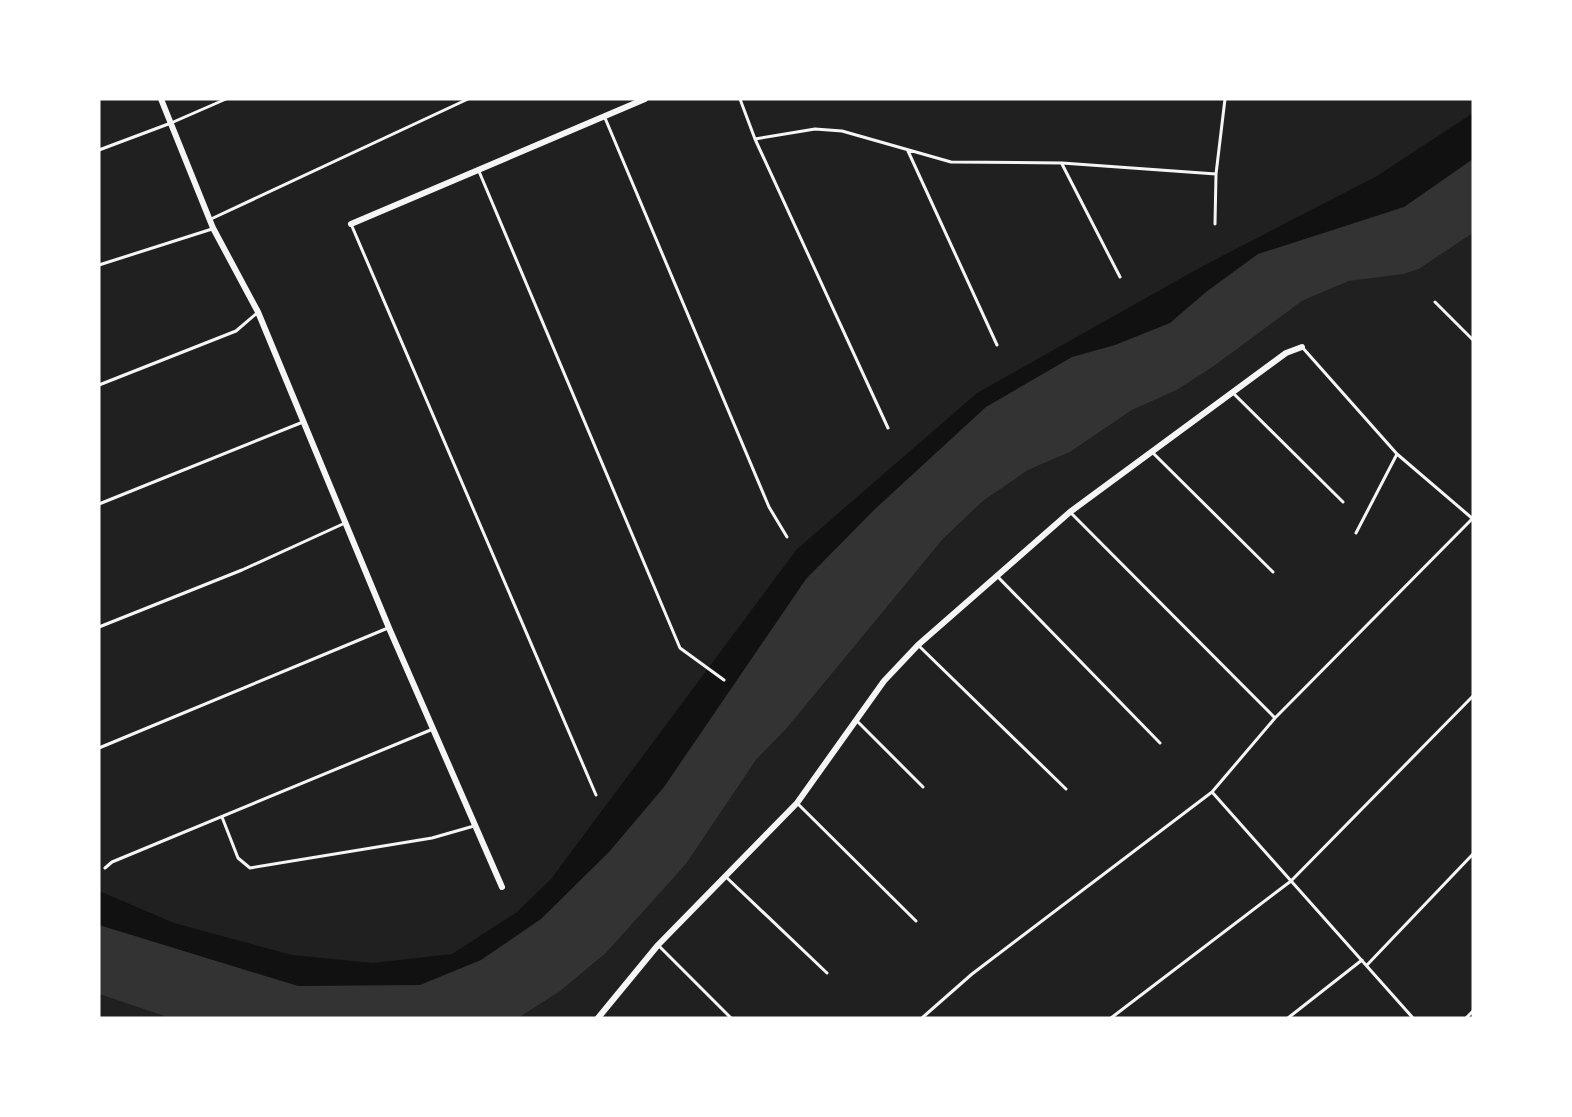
<svg xmlns="http://www.w3.org/2000/svg" width="1572" height="1117" viewBox="0 0 1572 1117" font-family="'Open Sans',sans-serif">
	<rect width="100%" height="100%" fill="#111"/>
	<path fill="#202020" d="M99,99H1473V113L1377,176L1203,266L977,393L797,549L551,879L517,912L452,954L373,963L292,955L174,923L99,891Z
		M1473,233V1018H518L559,992L606,953L686,864L756,760L787,728L943,539L983,501L1028,470L1070,452L1132,410L1177,390L1214,366L1302,301L1349,281L1419,269Z
		M99,994L170,1018H99Z"/>
	<path fill="#333" d="M1473,159V233L1419,269L1403,274L1349,281L1302,301L1214,366L1177,390L1132,410L1070,452L1028,470L983,501L943,539L787,728L756,760L686,864L606,953L559,992L518,1018H170L99,994V925L298,986L420,985L481,960L541,919L609,852L664,787L806,579L875,509L986,407L1072,357L1115,345L1170,323L1206,292L1258,254L1404,207Z"/>
	<g fill="none" stroke-linecap="round" stroke-linejoin="round">
		<path stroke="#f5f5f5" stroke-width="3" d="M740,99L755,139L888,428
			M605,118L769,507L787,537
			M755,139L815,129L842,131L951,162L1062,163L1216,174
			M99,150L171,123L226,99
			M908,151L997,345
			M1062,164L1120,277
			M478,169L680,648L724,680
			M211,219L468,99
			M351,224L596,795
			M1215,224L1216,174L1225,99
			M99,265L212,229
			M1435,302L1473,340
			M1302,347L1397,454L1473,519
			M99,385L236,331L257,313
			M1233,393L1343,502
			M1153,453L1273,572
			M99,504L303,422
			M1071,513L1275,718
			M1356,533L1397,454
			M997,576L1160,743
			M99,627L242,570L345,523
			M919,646L1066,789
			M857,721L923,787
			M99,748L388,628
			M1212,792L1413,1018
			M798,804L916,921
			M222,817L238,858L250,868L432,838L474,826
			M105,868L112,862L433,729
			M725,876L827,973
			M659,946L731,1018
			M1367,965L1473,854
			M922,1018L972,974L1212,792L1275,718L1473,518
			M1111,1018L1291,881L1473,696
			M1288,1018L1362,960
			M1466,1018L1473,1011"/>
		<path stroke="#f5f5f5" stroke-width="6" d="M161,99L213,228L258,312L389,628L502,887
			M351,224L645,99
			M598,1018L658,945L797,803L884,681L918,645L1070,512L1286,353L1302,347"/>
	</g>
	<rect width="1572" height="1117" fill="none" stroke="#ffffff" stroke-width="201"/>
</svg>
